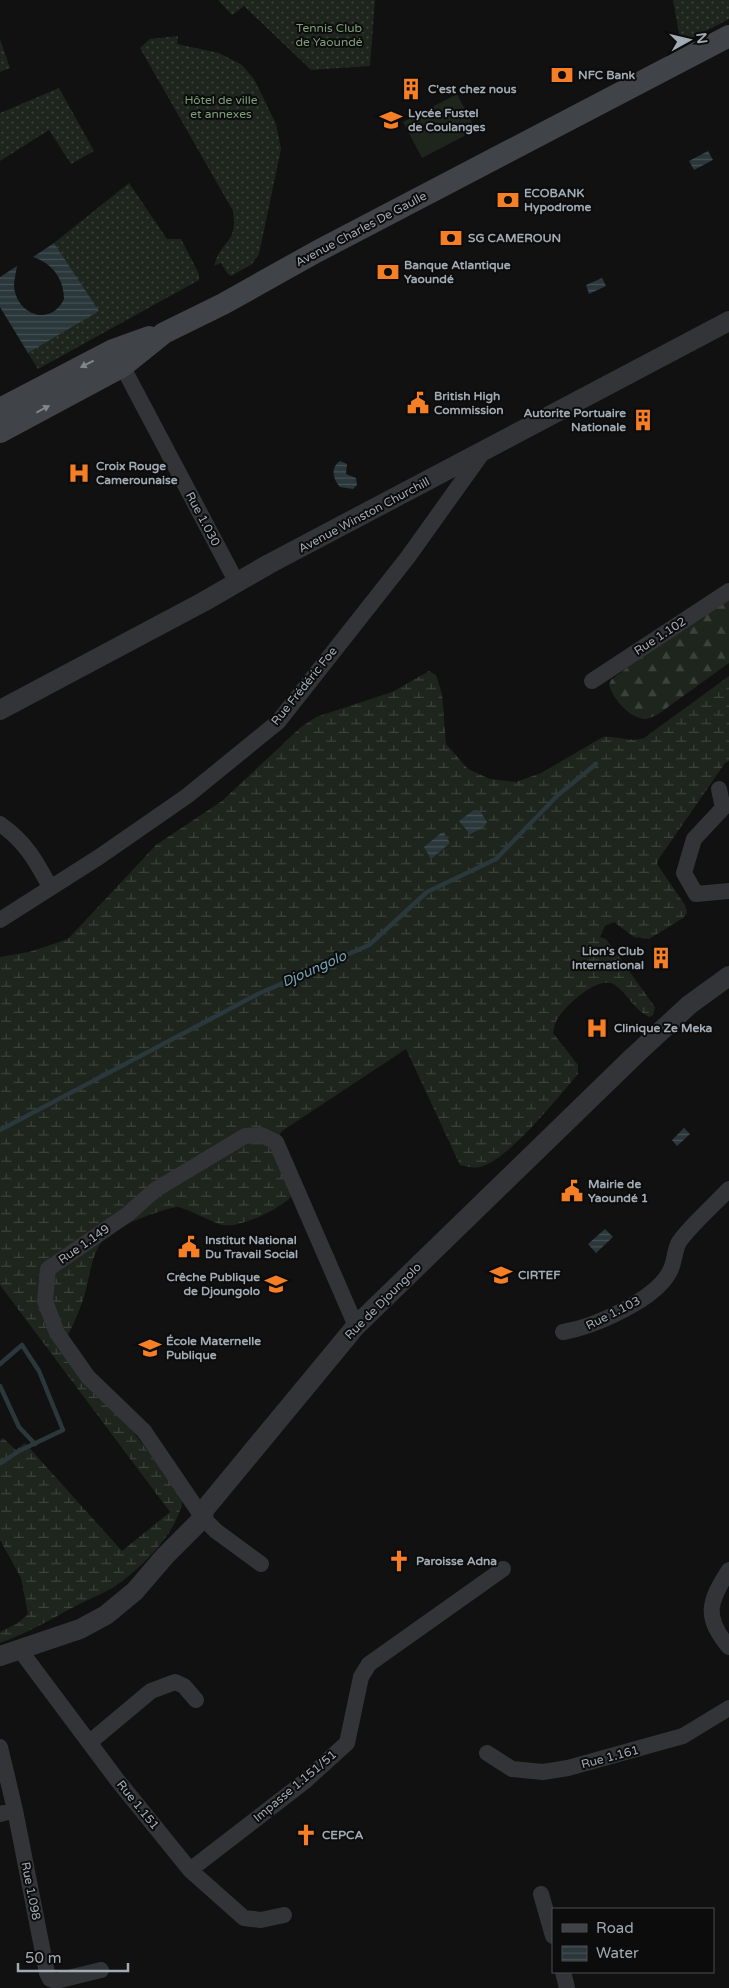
<svg xmlns="http://www.w3.org/2000/svg" width="729" height="1988" viewBox="0 0 729 1988" font-family="'Varela Round',sans-serif">
	<defs>
		<pattern id="forest-firs" width="22" height="20" patternUnits="userSpaceOnUse" patternTransform="scale(1.25)"><rect width="22" height="20" fill="#1d251d"/><path d="M5 1l3.5 6h-7zM16 11l3.5 6h-7z" fill="#3b423b"/></pattern>
		<pattern id="wetland-marsh" width="20" height="14" patternUnits="userSpaceOnUse" patternTransform="scale(1.25)"><rect width="20" height="14" fill="#1d251d"/><path d="M1 5h8M5 5V1M11 12h8M15 12V8" fill="none" stroke="#3b423b"/></pattern>
		<pattern id="garden-dots" width="8" height="8" patternUnits="userSpaceOnUse" patternTransform="scale(1.25)"><rect width="8" height="8" fill="#1d251d"/><path d="M2 2h.1M6 6h.1" fill="none" stroke="#3b423b" stroke-width="1.8" stroke-linecap="round"/></pattern>
		<pattern id="water-rules" width="6" height="5" patternUnits="userSpaceOnUse" patternTransform="scale(1.25)"><rect width="6" height="5" fill="#2a373b"/><path d="M0 2.5h6" fill="none" stroke="#465155"/></pattern>
	</defs>
	<rect width="100%" height="100%" fill="#111112"/>
	<path fill="#1d251d" d="M457,94L476,130L422,158L403,122Z"/>
	<path fill="url(#forest-firs)" d="M729,597V663L657,715C654,716 649,718 646,719C630,719 613,699 609,685L611,680L653,648Z"/>
	<path fill="url(#wetland-marsh)" d="M429,671L436,675L442,694L446,744L468,769L490,779L516,782L541,773L603,737C618,735 629,743 644,738L729,676V761L725,763L658,860L657,864L685,905L687,913L683,918L649,939L634,937L614,922L605,926L600,937L606,939L655,1007L653,1015L649,1017C634,1010 628,994 615,985C599,974 566,1005 558,1018C555,1022 554,1028 553,1033L578,1065V1074C558,1097 511,1157 483,1166C474,1169 468,1167 460,1165L406,1049L282,1131L279,1136L295,1191C288,1207 238,1229 222,1225C212,1222 184,1207 177,1207C159,1210 116,1226 104,1239C89,1256 90,1283 82,1303C77,1317 70,1331 63,1345L129,1426L183,1499C178,1532 141,1569 114,1587C101,1595 86,1600 72,1608C48,1621 25,1634 0,1643V1632L18,1623L28,1614L21,1578L0,1540V1440L3,1438L16,1450L25,1443L122,1551L170,1512L0,1285V957L29,952L68,939L156,845L222,801L301,727L316,717L392,692Z"/>
	<path fill="url(#garden-dots)" d="M218,0H375L370,66L311,70L244,6L232,15Z
		M673,0H729V19L681,44Z
		M178,36L177,44L219,53L242,65L254,79L276,124L281,149L259,254L252,264L231,276L227,273L221,263L214,266C221,239 238,245 233,211L140,48L150,39Z
		M0,39L10,68L0,72Z
		M59,88L94,151L71,164L49,130L0,161V113Z
		M129,183L167,239H181L199,274V280L38,369L28,353L98,311L54,243Z"/>
	<path fill="url(#water-rules)" d="M708,151L713,160L694,170L689,161Z
		M54,243L99,311L28,353L0,307V277L17,266C16,273 14,280 14,286C16,314 50,328 64,299C64,279 52,263 33,257Z
		M602,278L606,286L589,294L586,285Z
		M340,461L347,464L346,474L356,478L357,485L353,489L340,487C333,479 330,468 340,461Z
		M474,810L480,811L487,822L484,827L470,834L459,821Z
		M441,833H444L450,843L431,859L424,847Z
		M684,1128L690,1134L677,1146L672,1140Z
		M605,1229L613,1237L596,1253L588,1244Z"/>
	<g fill="none" stroke-linecap="round" stroke-linejoin="round">
		<path stroke="#2a373b" stroke-width="4.5" d="M0,1130L258,994L369,945L427,892L496,859L558,795L596,764
			M0,1364L22,1345L39,1371L63,1430L19,1451L1,1463L0,1461
			M0,1386L19,1427L35,1444"/>
		<path stroke="#323437" stroke-width="16" d="M118,358L237,583
			M592,681L729,591
			M719,789L723,808L694,839L684,873L696,894L729,891
			M0,824C25,841 36,861 50,887
			M0,920L99,857L187,796L278,722L408,557L483,452
			M563,1332C593,1327 656,1300 670,1271C675,1262 674,1251 679,1242C690,1226 715,1204 729,1189
			M261,1564L216,1531L203,1518L144,1431L88,1377L57,1333L45,1301L48,1269L128,1214L155,1190L245,1136L261,1135L276,1142L356,1326
			M729,1570C709,1601 703,1617 729,1647
			M20,1650L118,1781L190,1870L244,1918L261,1920L284,1915
			M90,1742L151,1691L175,1682L184,1686L196,1700
			M0,1747L15,1810L0,1814
			M487,1753L512,1769L543,1772L568,1768L683,1736L729,1708
			M15,1810L47,1973L50,1979L56,1981L101,1970
			M190,1870L304,1782L347,1743L361,1677L369,1664L503,1569
			M541,1894L553,1936
			M563,1972L567,1988"/>
		<path stroke="#323437" stroke-width="20" d="M0,710L203,602L269,564L729,321
			M0,1656L80,1629L106,1615L135,1591L165,1556L203,1518L204,1510L356,1326L634,1056L689,1005L729,976"/>
		<path stroke="#404347" stroke-width="22" d="M0,409L113,350L149,337
			M0,432L123,366L164,333L223,304L316,252L729,36"/>
	</g>
	<defs><path id="oneway-solid" d="M-6-.8H1V-3.2L6.5 0L1 3.2V.8H-6Z" transform="scale(1.25)"/></defs>
	<g fill="#7f878d">
		<use href="#oneway-solid" transform="translate(87 364) rotate(153)"/>
		<use href="#oneway-solid" transform="translate(43 409) rotate(-28)"/>
	</g>
	<defs>
		<g id="bank-bare" transform="scale(1.725)"><path d="M-6-4H6V4H-6ZM0-2.3a2.3 2.3 0 1 0 0 4.6a2.3 2.3 0 1 0 0-4.6Z" fill="#f67e25" stroke="#0c0c0d" stroke-width="2.5" paint-order="stroke"/></g>
		<g id="building-bare" transform="scale(1.725)"><path d="M-4-6H4V6H1V3H-1V6H-4ZM-2.5-4.3h1.7v1.8h-1.7ZM.8-4.3h1.7v1.8H.8ZM-2.5-1h1.7V.8h-1.7ZM.8-1h1.7V.8H.8Z" fill="#f67e25" stroke="#0c0c0d" stroke-width="2.5" paint-order="stroke"/></g>
		<g id="school-bare" transform="scale(1.725)"><path d="M0-5L7-2L0 1L-7-2ZM-4 1L0 2.5L4 1V4Q0 6-4 4Z" fill="#f67e25" stroke="#0c0c0d" stroke-width="2.5" paint-order="stroke"/></g>
		<g id="civic-bare" transform="scale(1.725)"><path d="M-.6-6.5H3V-4.5H.6V-3L4-1V1h2V6H-6V1h2V-1L-.6-3ZM-1.2 2.5V6h2.4V2.5Z" fill="#f67e25" stroke="#0c0c0d" stroke-width="2.5" paint-order="stroke"/></g>
		<g id="hospital-bare" transform="scale(1.725)"><path d="M-5-5h3v3.5h4V-5h3V5h-3V1.5h-4V5h-3Z" fill="#f67e25" stroke="#0c0c0d" stroke-width="2.5" paint-order="stroke"/></g>
		<g id="church-bare" transform="scale(1.725)"><path d="M-1.2-6h2.4v3.5h3.3v2.4h-3.3V6h-2.4V-.1h-3.3v-2.4h3.3Z" fill="#f67e25" stroke="#0c0c0d" stroke-width="2.5" paint-order="stroke"/></g>
	</defs>
	<g fill-rule="evenodd">
		<use href="#bank-bare" x="562" y="75"/>
		<use href="#building-bare" x="411" y="89"/>
		<use href="#school-bare" x="391" y="120"/>
		<use href="#bank-bare" x="508" y="200"/>
		<use href="#bank-bare" x="451" y="238"/>
		<use href="#bank-bare" x="388" y="272"/>
		<use href="#civic-bare" x="418" y="403"/>
		<use href="#building-bare" x="643" y="420"/>
		<use href="#hospital-bare" x="79" y="473"/>
		<use href="#building-bare" x="661" y="958"/>
		<use href="#hospital-bare" x="597" y="1028"/>
		<use href="#civic-bare" x="572" y="1191"/>
		<use href="#civic-bare" x="189" y="1247"/>
		<use href="#school-bare" x="501" y="1275"/>
		<use href="#school-bare" x="276" y="1284"/>
		<use href="#school-bare" x="150" y="1348"/>
		<use href="#church-bare" x="399" y="1561"/>
		<use href="#church-bare" x="306" y="1835"/>
	</g>
	<g text-anchor="middle" dominant-baseline="central" stroke-width="4" stroke-linejoin="round" paint-order="stroke">
		<g font-size="12" fill="#7f9f78" stroke="#0c0c0d">
			<text x="329" y="28">Tennis Club<tspan x="329" dy="14">de Yaoundé</tspan></text>
			<text x="221" y="100">Hôtel de ville<tspan x="221" dy="14">et annexes</tspan></text>
		</g>
		<g font-size="12" font-weight="bold" fill="#a1abb3" stroke="#0c0c0d" text-anchor="start">
			<text x="578" y="75">NFC Bank</text>
			<text x="428" y="89">C'est chez nous</text>
			<text x="408" y="113">Lycée Fustel<tspan x="408" dy="14">de Coulanges</tspan></text>
			<text x="524" y="193">ECOBANK<tspan x="524" dy="14">Hypodrome</tspan></text>
			<text x="468" y="238">SG CAMEROUN</text>
			<text x="404" y="265">Banque Atlantique<tspan x="404" dy="14">Yaoundé</tspan></text>
			<text x="434" y="396">British High<tspan x="434" dy="14">Commission</tspan></text>
			<text x="626" y="413" text-anchor="end">Autorite Portuaire<tspan x="626" dy="14">Nationale</tspan></text>
			<text x="96" y="466">Croix Rouge<tspan x="96" dy="14">Camerounaise</tspan></text>
			<text x="644" y="951" text-anchor="end">Lion's Club<tspan x="644" dy="14">International</tspan></text>
			<text x="614" y="1028">Clinique Ze Meka</text>
			<text x="588" y="1184">Mairie de<tspan x="588" dy="14">Yaoundé 1</tspan></text>
			<text x="205" y="1240">Institut National<tspan x="205" dy="14">Du Travail Social</tspan></text>
			<text x="518" y="1275">CIRTEF</text>
			<text x="260" y="1277" text-anchor="end">Crêche Publique<tspan x="260" dy="14">de Djoungolo</tspan></text>
			<text x="166" y="1341">École Maternelle<tspan x="166" dy="14">Publique</tspan></text>
			<text x="416" y="1561">Paroisse Adna</text>
			<text x="322" y="1835">CEPCA</text>
		</g>
		<g font-size="12" fill="#a1abb3" stroke="#0c0c0d">
			<text transform="translate(361 229) rotate(-28)">Avenue Charles De Gaulle</text>
			<text transform="translate(364 515) rotate(-28)">Avenue Winston Churchill</text>
			<text transform="translate(203 519) rotate(62)">Rue 1.030</text>
			<text transform="translate(660 636) rotate(-33)">Rue 1.102</text>
			<text transform="translate(304 686) rotate(-51)">Rue Frédéric Foe</text>
			<text transform="translate(84 1244) rotate(-35)">Rue 1.149</text>
			<text transform="translate(383 1301) rotate(-45)">Rue de Djoungolo</text>
			<text transform="translate(613 1313) rotate(-27)">Rue 1.103</text>
			<text transform="translate(610 1757) rotate(-15)">Rue 1.161</text>
			<text transform="translate(295 1786) rotate(-40)">Impasse 1.151/51</text>
			<text transform="translate(138 1805) rotate(51)">Rue 1.151</text>
			<text transform="translate(31 1891) rotate(79)">Rue 1.098</text>
		</g>
		<g font-size="14" font-style="italic" fill="#77a3b0" stroke="#0c0c0d">
			<text transform="translate(314 969) rotate(-24)">Djoungolo</text>
		</g>
	</g>
	<rect x="552" y="1908" width="162" height="65" fill="#0c0c0d" stroke="#484c4f"/>
	<rect x="562" y="1924" width="25" height="8" fill="#404347" stroke="#484c4f"/>
	<text x="596" y="1933" font-size="15" fill="#a1abb3">Road</text>
	<rect x="562" y="1946" width="25" height="15" fill="url(#water-rules)" stroke="#484c4f"/>
	<text x="596" y="1958" font-size="15" fill="#a1abb3">Water</text>
	<g transform="translate(689 40) rotate(82)" stroke="#0c0c0d" stroke-width="4" paint-order="stroke">
	<path d="M0-4L9 19L0 12L-9 19Z" fill="#a1abb3"/>
	<text y="-8" font-size="14" font-weight="bold" text-anchor="middle" fill="#a1abb3">N</text>
	</g>
	<path d="M18 1963v8h110v-8" fill="none" stroke="#a1abb3" stroke-width="2.5"/>
	<text x="25" y="1963" font-size="15" fill="#a1abb3" stroke="#0c0c0d" stroke-width="4" paint-order="stroke">50 m</text>
</svg>
